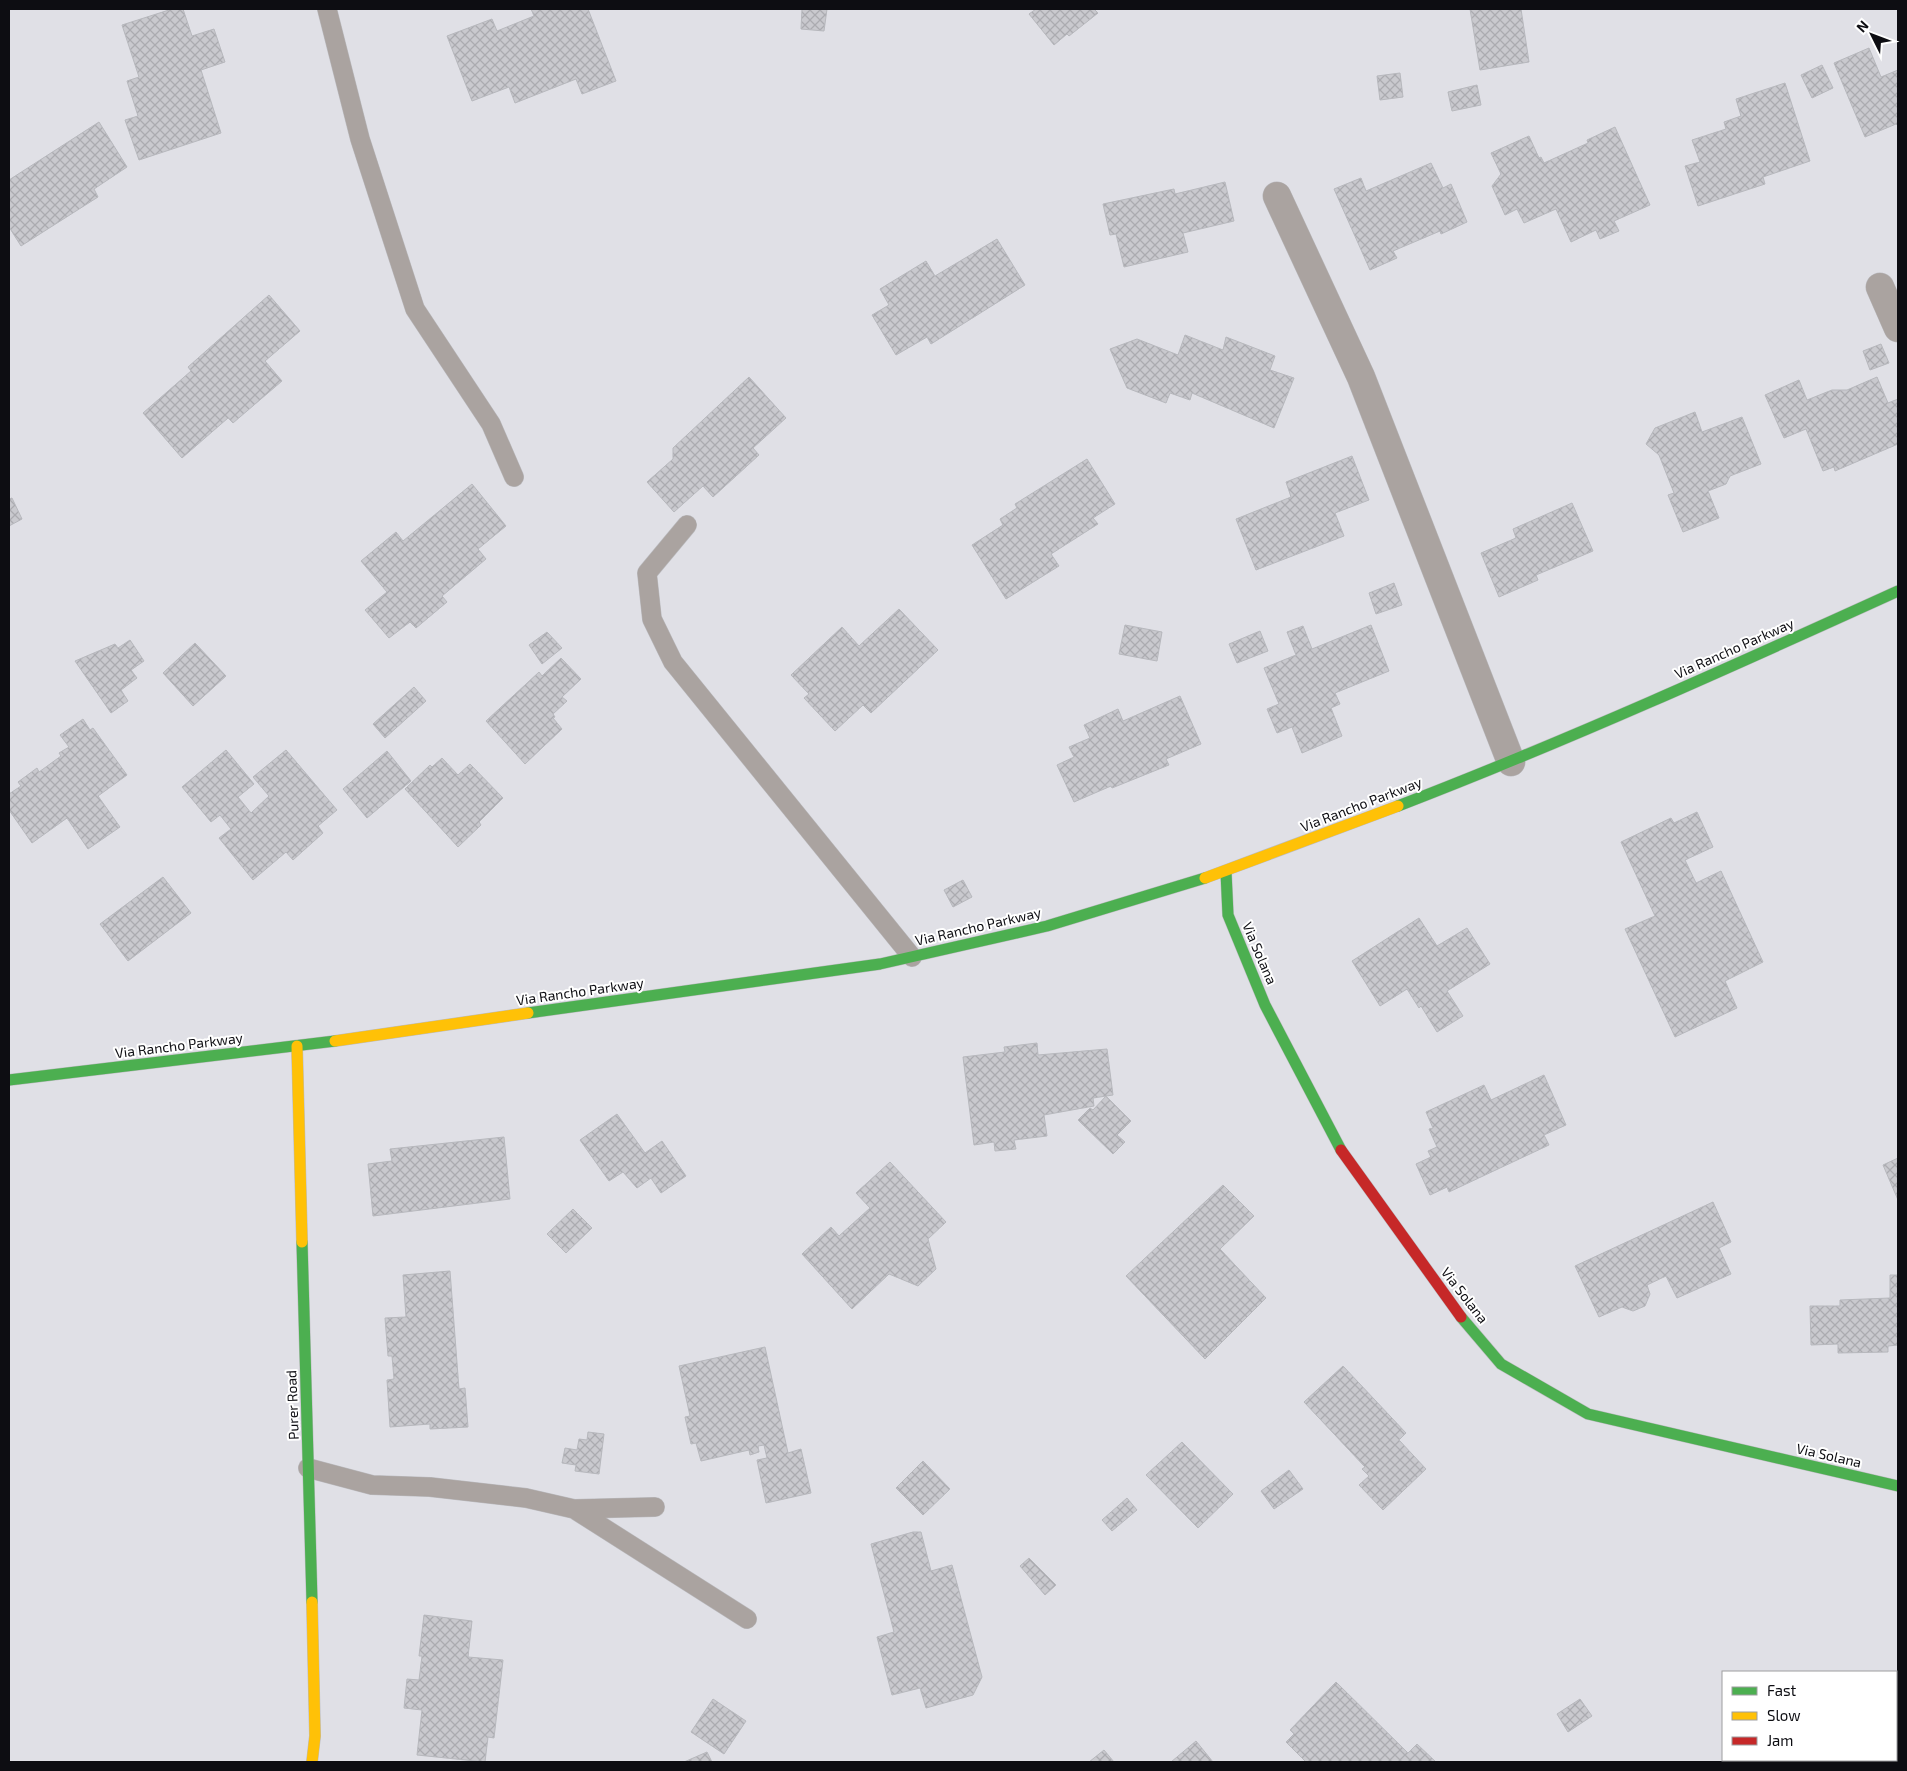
<svg xmlns="http://www.w3.org/2000/svg" width="1907" height="1771" viewBox="0 0 1907 1771" font-family="'Exo 2',sans-serif">
	<defs>
		<pattern id="building-cross-hatch" width="8" height="8" patternUnits="userSpaceOnUse" patternTransform="scale(1.25)"><rect width="8" height="8" fill="#c9c9ce"/><path d="M0 0l8 8M0 8l8-8" fill="none" stroke="#ababb0"/></pattern>
	</defs>
	<rect width="100%" height="100%" fill="#e0e0e6"/>
	<path fill="url(#building-cross-hatch)" stroke="#b7b8bd" d="M172,9H183L192,36L214,29L225,62L201,70L221,133L139,160L125,120L138,116L127,81L139,77L122,25Z
		M531,9H588L616,81L582,94L576,79L515,103L509,87L472,101L447,36L492,19L497,31L534,16Z
		M802,9H827L824,31L801,29Z
		M1036,9H1094L1098,13L1069,36L1067,34L1054,45L1029,14Z
		M1470,9H1521L1529,62L1480,70Z
		M1869,48L1881,77L1898,70V126L1896,124L1865,137L1834,63Z
		M1822,65L1833,88L1812,98L1801,75Z
		M1400,73L1403,97L1380,100L1377,76Z
		M1785,83L1810,161L1763,177L1765,184L1698,206L1685,166L1700,162L1692,140L1726,129L1724,122L1741,116L1736,99Z
		M1477,85L1481,105L1452,111L1448,92Z
		M99,122L127,167L94,189L98,197L21,246L9,227V180Z
		M1615,127L1650,205L1614,221L1619,231L1600,239L1596,230L1571,242L1556,209L1524,223L1517,209L1505,215L1492,186L1501,174L1491,153L1529,136L1539,158L1541,157L1544,163L1588,143L1587,140Z
		M1431,163L1443,188L1451,184L1467,222L1441,234L1440,231L1393,251L1397,258L1370,270L1334,189L1361,178L1366,191Z
		M1225,182L1234,221L1183,233L1188,252L1124,267L1116,234L1110,235L1103,204L1174,189L1175,194Z
		M997,239L1025,285L931,344L927,337L896,355L872,315L889,305L880,289L926,261L935,276Z
		M269,295L300,331L265,361L282,381L233,423L228,418L182,458L143,413L191,371L188,367Z
		M1185,335L1223,350L1226,337L1275,356L1270,370L1294,378L1274,428L1192,393L1190,400L1170,393L1166,403L1127,388L1110,349L1137,339L1178,355Z
		M1881,344L1889,363L1870,370L1863,351Z
		M749,377L786,418L753,448L759,455L713,497L703,486L674,512L647,482L673,459V448Z
		M1877,377L1888,403L1898,399V444L1835,471L1834,467L1823,471L1806,429L1784,438L1765,395L1799,380L1807,400L1832,390H1847Z
		M1695,412L1702,432L1742,417L1761,464L1730,476L1726,484L1708,491L1719,518L1683,532L1668,495L1674,493L1659,455L1646,444L1655,428Z
		M1352,456L1369,500L1335,513L1344,536L1256,570L1236,519L1291,497L1286,482Z
		M1087,459L1115,504L1093,518L1098,524L1051,554L1059,566L1006,599L972,545L1003,525L1000,519L1017,508L1015,504Z
		M472,484L506,526L478,549L486,559L442,596L447,602L416,628L410,622L389,638L365,610L387,592L361,561L396,532L403,541Z
		M12,498L22,519L9,526V499Z
		M1572,503L1593,551L1536,575L1538,580L1499,597L1481,553L1516,538L1513,529Z
		M1394,583L1402,605L1376,614L1369,593Z
		M899,609L938,650L871,713L863,705L835,731L804,698L809,694L791,675L842,627L859,646Z
		M1125,625L1162,632L1157,661L1119,654Z
		M1371,625L1389,671L1335,693L1340,704L1331,708L1342,736L1302,753L1292,727L1277,733L1267,709L1279,704L1264,668L1296,655L1287,632L1303,626L1312,649Z
		M1260,631L1268,651L1237,663L1229,644Z
		M547,632L562,648L542,664L529,645Z
		M130,640L144,661L131,670L137,678L121,690L128,701L111,713L75,661L115,644L118,648Z
		M195,643L226,676L193,706L163,673Z
		M561,658L581,679L562,697L567,701L553,714L555,717L553,718L562,729L525,764L486,721L539,672L542,676Z
		M414,687L426,701L385,738L373,724Z
		M1180,696L1201,744L1166,759L1169,765L1112,788L1111,786L1074,802L1057,765L1074,757L1069,747L1090,738L1084,725L1118,709L1123,721Z
		M83,719L90,730L93,728L127,775L98,796L120,827L88,849L67,818L32,843L9,810V794L21,786L18,782L37,768L39,772L61,756L59,753L69,747L60,735Z
		M226,750L254,784L238,797L251,813L269,796L253,777L286,750L337,810L318,826L323,833L293,860L286,852L253,880L219,838L231,829L220,815L211,822L182,787Z
		M387,751L411,781L367,818L343,789Z
		M442,758L458,775L470,764L503,798L479,822L481,825L458,847L405,789L430,765L432,767Z
		M1697,812L1713,847L1685,860L1696,883L1721,871L1763,962L1725,981L1737,1008L1675,1037L1625,929L1655,916L1621,842L1671,818L1674,823Z
		M163,877L191,913L128,961L100,924Z
		M963,880L972,897L953,907L944,890Z
		M1419,918L1437,946L1467,928L1490,964L1447,991L1463,1016L1437,1032L1421,1006L1419,1008L1407,989L1380,1006L1352,961Z
		M1037,1043L1038,1055L1107,1049L1113,1095L1093,1098L1094,1106L1044,1115L1047,1136L1014,1140L1016,1149L995,1151L994,1142L974,1145L963,1057L1005,1052L1004,1047Z
		M1544,1075L1566,1125L1544,1135L1549,1145L1449,1192L1447,1187L1430,1195L1416,1164L1431,1157L1428,1151L1437,1147L1429,1129L1433,1128L1426,1112L1484,1085L1491,1100Z
		M1106,1096L1131,1121L1117,1135L1125,1142L1113,1154L1078,1120L1090,1108L1093,1110Z
		M617,1114L645,1153L662,1141L686,1176L661,1193L651,1178L637,1188L623,1172L609,1181L580,1140Z
		M504,1137L510,1199L373,1216L368,1164L392,1161L390,1149Z
		M1898,1158V1200L1883,1165Z
		M890,1162L946,1222L928,1239L936,1269L918,1286L889,1274L852,1309L802,1254L831,1227L839,1236L870,1208L856,1193Z
		M1223,1185L1254,1216L1220,1249L1266,1298L1205,1359L1126,1276Z
		M1713,1202L1731,1242L1719,1248L1731,1274L1677,1298L1666,1276L1647,1285L1650,1294L1645,1306L1633,1311L1622,1307L1599,1317L1575,1266Z
		M573,1209L592,1228L566,1253L547,1234Z
		M450,1271L459,1389L465,1388L468,1427L430,1429V1424L390,1427L387,1380L394,1379L392,1356H388L385,1318L406,1317L403,1275Z
		M1890,1275H1898V1345L1888,1346V1352L1838,1353V1344L1811,1345L1810,1306H1840V1300L1890,1298Z
		M765,1347L788,1453L801,1449L811,1493L766,1503L757,1460L767,1458L764,1445L758,1446L759,1452L750,1455L749,1450L701,1461L696,1443L691,1444L685,1417L690,1416L679,1366Z
		M1343,1366L1406,1433L1399,1440L1426,1469L1383,1510L1359,1485L1369,1476L1362,1469L1365,1467L1304,1402Z
		M588,1432L604,1434L599,1474L575,1471L576,1465L562,1463L565,1448L577,1450L579,1439L587,1440Z
		M1182,1442L1233,1494L1198,1528L1146,1475Z
		M923,1461L950,1489L923,1515L896,1488Z
		M1289,1470L1303,1489L1274,1509L1261,1491Z
		M1127,1498L1137,1510L1112,1531L1102,1520Z
		M913,1532H921L931,1571L952,1565L982,1677L973,1695L926,1708L920,1688L892,1695L877,1637L894,1632L871,1544Z
		M1029,1558L1056,1585L1045,1595L1020,1566Z
		M424,1615L472,1621L468,1657L503,1660L494,1738L488,1737L485,1762L417,1755L422,1710L404,1708L407,1679L419,1680L422,1656H419Z
		M1336,1682L1408,1753L1417,1744L1436,1762H1306L1286,1742L1294,1734L1290,1730Z
		M713,1699L746,1721L724,1754L691,1732Z
		M1580,1699L1592,1716L1568,1732L1557,1714Z
		M1196,1741L1213,1762H1171Z
		M1104,1750L1114,1762H1089Z
		M707,1752L712,1762H684Z"/>
	<g fill="none" stroke-linecap="round" stroke-linejoin="round">
		<g stroke="#bbbbbf" stroke-width="20">
			<path id="lane" d="M327,9L360,139L415,309L491,424L514,477
				M687,525L647,573L652,619L673,662L912,957
				M308,1468L372,1485L430,1487L526,1498L574,1509L747,1619
				M574,1509L655,1507"/>
		</g>
		<g stroke="#bbbbbf" stroke-width="29">
			<path id="street" d="M1277,196L1361,377L1511,762
				M1880,287L1898,328"/>
		</g>
		<g stroke="#bbbbbf" stroke-width="12">
			<path id="fast" d="M1398,806C1567,741 1733,666 1898,591
				M1226,872L1228,915L1265,1005L1341,1150
				M528,1013L880,964L1047,926L1205,878
				M9,1080L335,1041
				M302,1242L312,1602
				M1461,1317L1501,1364L1588,1414L1898,1486"/>
		</g>
		<g stroke="#bbbbbf" stroke-width="12">
			<path id="slow" d="M1205,878L1398,806
				M335,1041L528,1013
				M297,1046L302,1242
				M312,1602L315,1736L312,1762"/>
		</g>
		<g stroke="#bbbbbf" stroke-width="12">
			<path id="jam" d="M1341,1150L1461,1317"/>
		</g>
		<use href="#lane" stroke="#aaa3a0" stroke-width="19"/>
		<use href="#street" stroke="#aaa3a0" stroke-width="28"/>
		<use href="#fast" stroke="#4caf50" stroke-width="11"/>
		<use href="#slow" stroke="#ffc107" stroke-width="11"/>
		<use href="#jam" stroke="#c62828" stroke-width="11"/>
	</g>
	<g text-anchor="middle" dominant-baseline="central" stroke-width="4" stroke-linejoin="round" paint-order="stroke">
		<g font-size="14" fill="#0d0d12" stroke="#fff">
			<text transform="translate(1734 648) rotate(-24)">Via Rancho Parkway</text>
			<text transform="translate(1361 804) rotate(-21)">Via Rancho Parkway</text>
			<text transform="translate(978 926) rotate(-13)">Via Rancho Parkway</text>
			<text transform="translate(1260 953) rotate(67)">Via Solana</text>
			<text transform="translate(580 991) rotate(-8)">Via Rancho Parkway</text>
			<text transform="translate(179 1045) rotate(-7)">Via Rancho Parkway</text>
			<text transform="translate(1465 1295) rotate(52)">Via Solana</text>
			<text transform="translate(292 1405) rotate(-92)">Purer Road</text>
			<text transform="translate(1829 1455) rotate(13)">Via Solana</text>
		</g>
	</g>
	<rect width="1907" height="1771" fill="none" stroke="#0d0d12" stroke-width="20"/>
	<rect x="1722" y="1671" width="175" height="90" fill="#ffffff" stroke="#9e9ea0"/>
	<rect x="1732" y="1687" width="25" height="8" fill="#4caf50" stroke="#9e9ea0"/>
	<text x="1767" y="1696" font-size="15" fill="#0d0d12">Fast</text>
	<rect x="1732" y="1712" width="25" height="8" fill="#ffc107" stroke="#9e9ea0"/>
	<text x="1767" y="1721" font-size="15" fill="#0d0d12">Slow</text>
	<rect x="1732" y="1737" width="25" height="8" fill="#c62828" stroke="#9e9ea0"/>
	<text x="1767" y="1746" font-size="15" fill="#0d0d12">Jam</text>
	<g transform="translate(1872 35) rotate(312)" stroke="#ffffff" stroke-width="4" paint-order="stroke">
	<path d="M0-4L9 19L0 12L-9 19Z" fill="#0d0d12"/>
	<text y="-8" font-size="14" font-weight="bold" text-anchor="middle" fill="#0d0d12">N</text>
	</g>
</svg>
